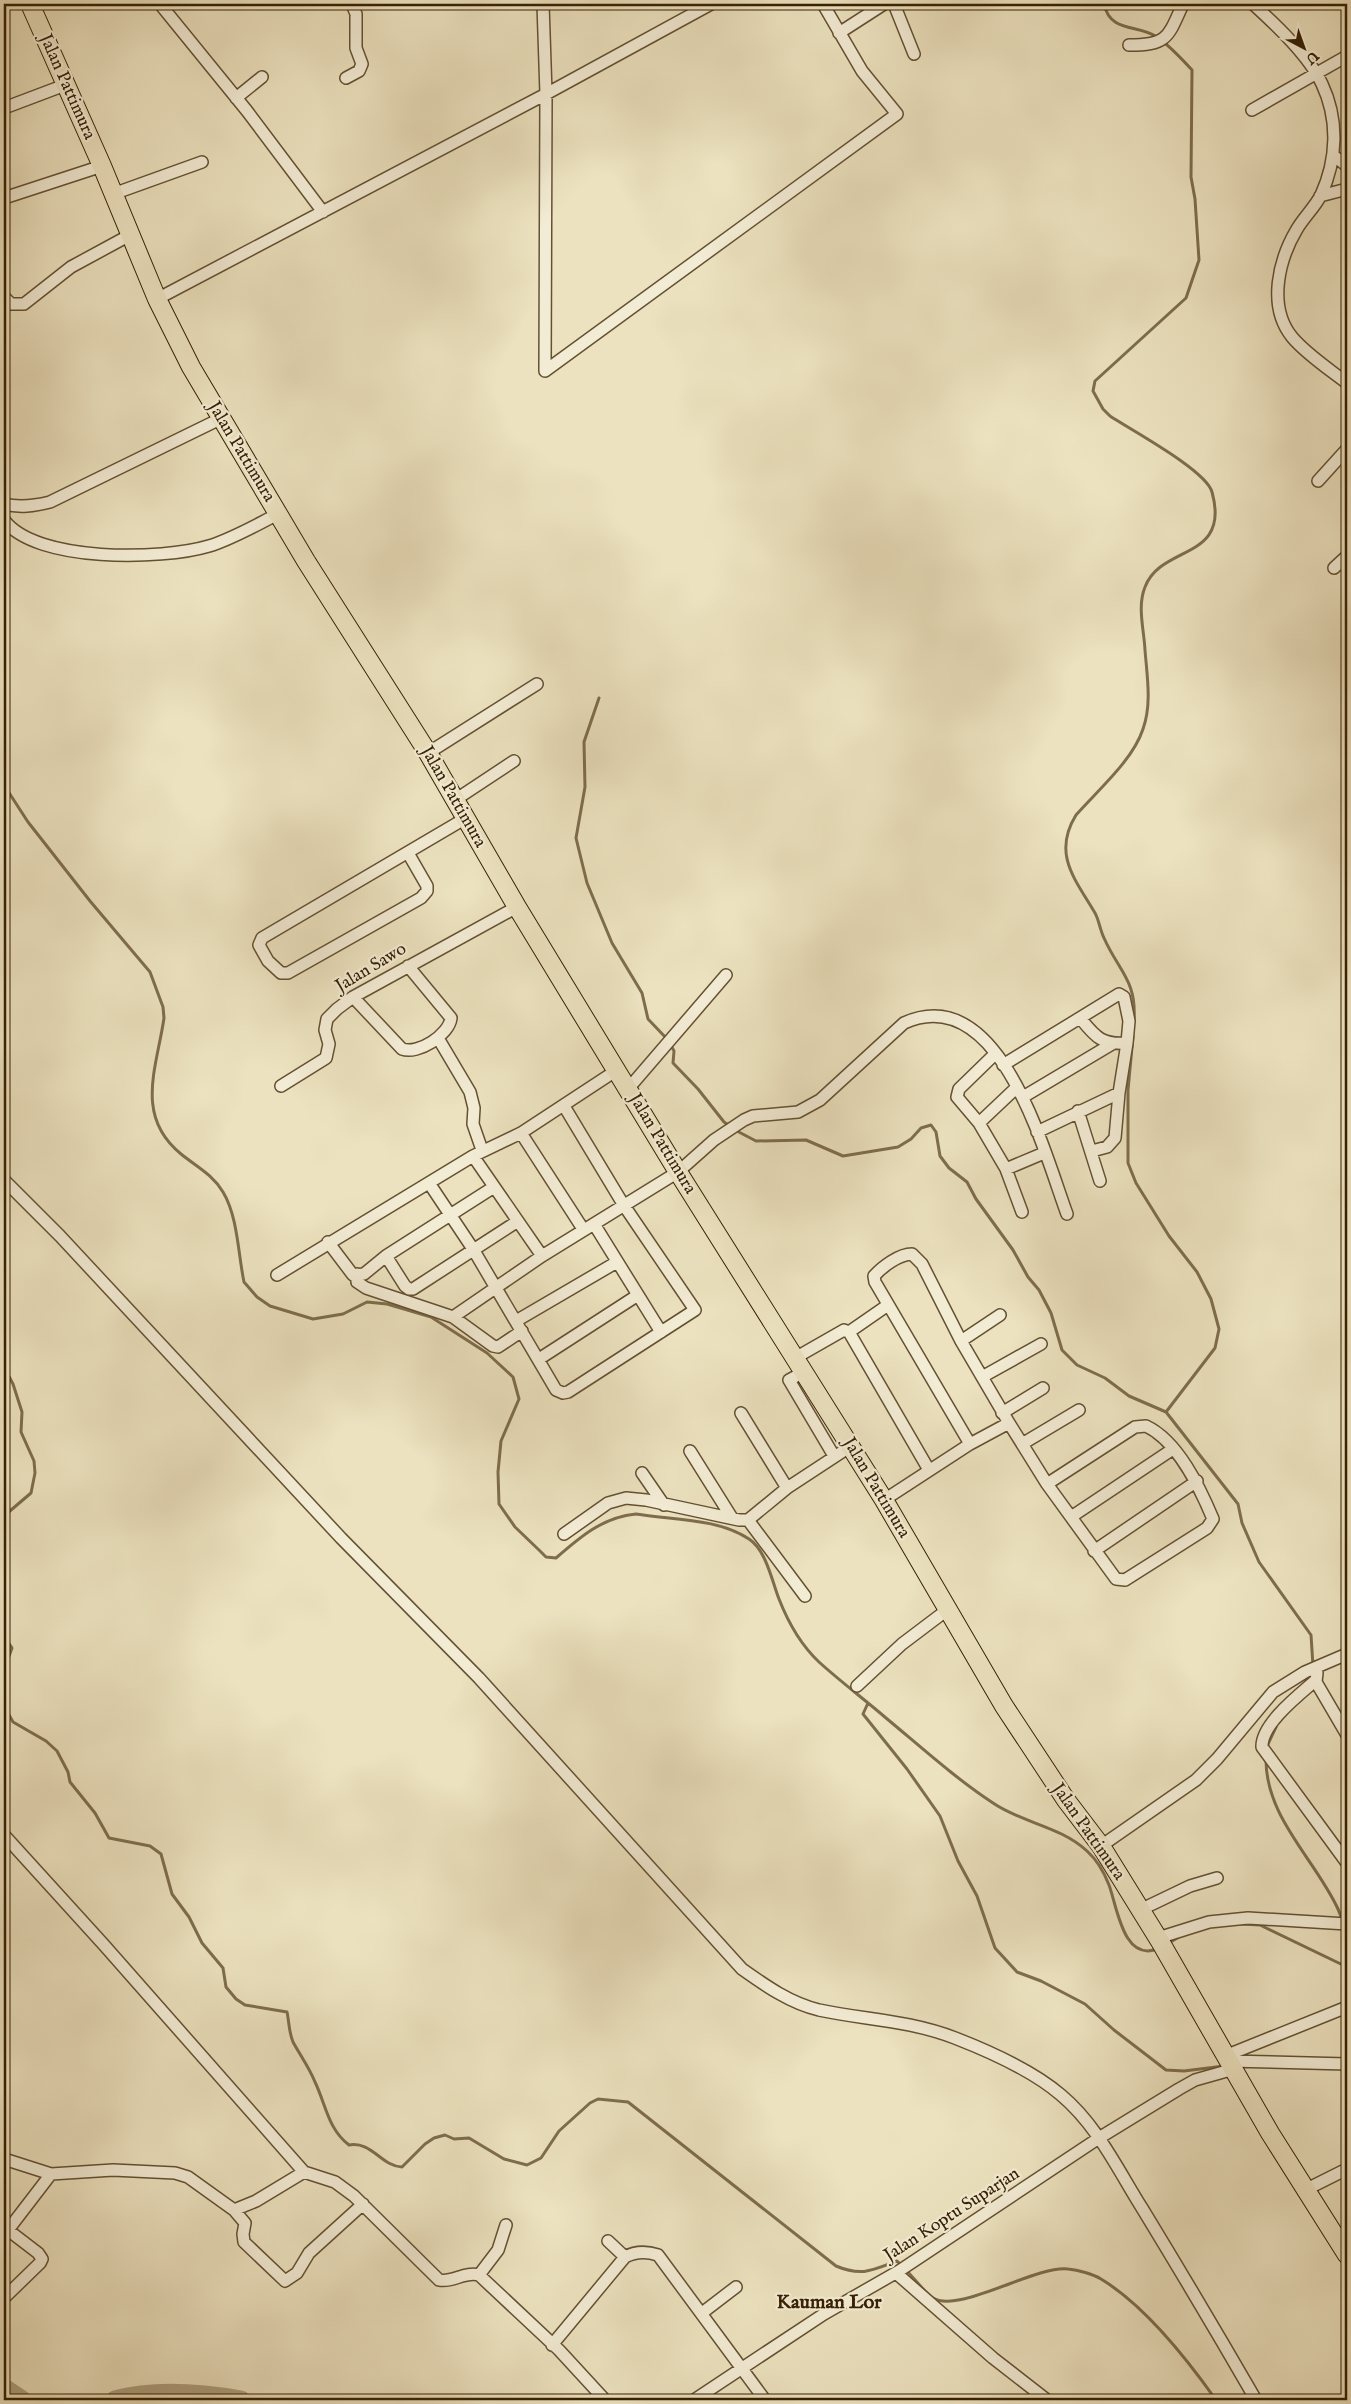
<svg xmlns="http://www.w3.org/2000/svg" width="1351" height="2404" viewBox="0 0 1351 2404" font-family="'IM FELL English',serif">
	<rect width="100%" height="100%" fill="#ece2bf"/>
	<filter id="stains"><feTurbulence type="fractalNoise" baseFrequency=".004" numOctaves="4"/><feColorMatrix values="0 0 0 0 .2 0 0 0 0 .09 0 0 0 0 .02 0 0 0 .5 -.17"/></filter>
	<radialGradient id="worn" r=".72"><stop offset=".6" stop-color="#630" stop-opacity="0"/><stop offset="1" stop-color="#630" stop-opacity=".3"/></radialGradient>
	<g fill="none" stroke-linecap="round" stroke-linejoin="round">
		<path stroke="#7e6d4d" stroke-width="3" d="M1104,4C1110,33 1138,24 1157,37C1170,46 1181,58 1192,70L1191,177L1195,199L1199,260L1186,298L1095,381L1093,391L1103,409L1110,416C1131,430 1206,470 1212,492C1231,561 1161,544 1145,587C1137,607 1144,629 1145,650C1147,676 1152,704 1143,729C1133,760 1098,790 1076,815C1052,854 1075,879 1095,913C1099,920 1100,930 1104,938C1119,972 1137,980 1134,1022
			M599,698L584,742L585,787L576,838L587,883L612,943L642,993L648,1019L668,1040L674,1051L673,1063L698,1089L724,1122L730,1126
			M4,785L28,822L90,901L150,972L163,1007L164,1018C157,1067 134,1116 181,1154C197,1167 212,1174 223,1192C238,1217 238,1254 244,1282L257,1297L270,1306L313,1319L343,1314L367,1302L387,1304L431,1317L487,1353L513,1377L519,1399L501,1441L498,1472L499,1504L515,1527L539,1550L546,1557L556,1558C580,1537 603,1517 636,1514C673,1520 717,1518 749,1539C766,1550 772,1581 779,1599C788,1622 801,1645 819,1662C841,1682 864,1699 886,1718C921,1747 955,1778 993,1803C1022,1823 1060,1826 1087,1851C1097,1860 1104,1872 1109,1885C1117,1906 1123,1962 1157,1949
			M1133,1036L1128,1090V1163L1136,1183L1169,1236L1197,1272L1211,1299L1219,1329L1215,1348L1166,1412L1238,1504L1242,1523L1259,1562L1311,1635L1313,1666
			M735,1130L756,1141L806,1140L843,1156L898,1147L911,1139L921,1128L931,1125L936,1132L940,1156L949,1168L967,1182L976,1199L1013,1250L1028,1277L1039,1290L1051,1313L1062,1350L1077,1365L1105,1378L1129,1396L1166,1412
			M4,1367L13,1384L22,1412L21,1432L34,1461L35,1473L31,1493L4,1516
			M4,1636L12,1648L4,1670
			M868,1703L863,1714L907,1769L940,1816L958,1861L977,1896L995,1948L1017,1972L1041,1981L1085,2004L1114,2030L1166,2070L1184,2071L1224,2066
			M4,1706L13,1722L46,1741L57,1751L68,1772L70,1782L95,1813L109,1838L150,1846L161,1854L172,1894L189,1917L202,1943L223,1968L226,1987L236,1999L245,2005L287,2012C289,2021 289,2033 293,2042C300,2055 309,2067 315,2082C326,2105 328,2129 349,2145C372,2141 381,2166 402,2167L425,2144L434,2138L445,2135L454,2139L469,2138L504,2159L527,2165L541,2158L559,2131L590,2103L598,2099L628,2102L836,2266C862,2277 873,2270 897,2261L902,2266
			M1268,1744L1276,1727
			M1266,1758C1265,1817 1315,1859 1338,1909C1347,1928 1344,1947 1343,1966
			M1241,1924L1260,1925L1347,1967
			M1167,1944L1179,1937
			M906,2270C915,2279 923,2291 933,2298C959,2314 1036,2265 1068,2269C1078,2270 1093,2274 1101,2279C1144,2305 1187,2359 1216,2400"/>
		<path stroke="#aea07f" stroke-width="19" d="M4,2388L22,2400
			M115,2400C155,2389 201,2393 241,2400"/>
		<g stroke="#645132" stroke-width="14">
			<path id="street" d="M160,4L247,111L323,212
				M543,4L546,94L545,371L897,114L862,71L823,4
				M894,4L914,54
				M1253,4C1276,25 1309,56 1322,84C1339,120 1337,160 1321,195C1315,207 1304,217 1297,229C1279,259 1267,306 1292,337C1306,354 1329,369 1347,383
				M839,33L884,4
				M1129,45C1168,45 1168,37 1183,4
				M346,78L359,71L362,64L356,48V14L352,4
				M236,98L262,77
				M4,108L65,85
				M1252,110L1347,56
				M1334,156L1347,166
				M113,194L202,162
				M1320,196L1347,189
				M4,198L102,166
				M4,297L11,304H24L71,267L130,235
				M157,299L546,94L711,4
				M1318,481L1347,449
				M4,504C20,508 34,506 50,502L222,418
				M4,520C36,563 162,560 209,546C232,539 256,525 278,514
				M1334,568L1347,556
				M428,753L537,684
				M455,800L514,761
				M408,853L427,886V891L421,898L288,973H281L268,961L259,945L262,938L466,818
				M353,997L402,1049C418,1055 449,1035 451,1018L408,966
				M1081,1019C1096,1038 1103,1045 1127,1043L1119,1093L1115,1138L1107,1147L1092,1151
				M438,1038L470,1092L474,1108L473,1124L482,1150
				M995,1054L959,1089L957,1097L979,1123L1006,1169L1044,1153
				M1003,1065L1119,994L1124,997L1129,1021L1127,1043
				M281,1086L326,1058L329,1044L325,1030L327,1019L337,1009L353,997L517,907
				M628,1089L726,975
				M1023,1097L1112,1044
				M1078,1111L1100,1181
				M979,1123L1017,1087
				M1037,1132L1119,1093
				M521,1133L583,1229
				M473,1156L542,1256
				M1006,1169L1022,1212
				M4,1180L60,1236L341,1538L479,1678L742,1969C766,1986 790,2003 819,2010C866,2020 908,2020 955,2038C991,2052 1032,2070 1061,2095C1097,2125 1118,2170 1142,2208C1181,2272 1219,2336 1256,2400
				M429,1183L473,1249L556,1390L563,1393L568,1392L695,1310L623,1204L564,1106
				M594,1224L661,1332
				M328,1242L353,1275L364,1274L386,1256L494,1187
				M386,1256L405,1286L409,1289H413L518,1221
				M357,1274V1282L366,1288L453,1317L493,1346L498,1347L522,1331
				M277,1275L473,1156L521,1133L617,1070
				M888,1305L849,1332L929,1470
				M453,1317L542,1256L678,1172L714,1140L744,1120L753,1116L798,1112L820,1100L904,1023C1000,980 1044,1152 1067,1214
				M516,1321L617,1262
				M961,1341L1000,1315
				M795,1358L844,1330L849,1332
				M539,1359L638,1295
				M804,1372L789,1380L834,1456
				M982,1377L1041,1344
				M741,1413L787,1488
				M1002,1413L1043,1388
				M970,1444L875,1282L874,1276C882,1267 899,1254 912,1254L922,1264L961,1341L1009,1423
				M1022,1444L1079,1410
				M690,1451L732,1518
				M642,1473L664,1505
				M884,1500L970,1444L1009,1423L1047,1484L1116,1579L1125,1580L1207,1528L1213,1519C1200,1488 1178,1441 1146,1426L1135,1427L1047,1484
				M1071,1517L1173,1449
				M748,1520L805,1596
				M564,1534L608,1503L626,1498L646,1500L739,1520H748L787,1488L851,1446
				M1094,1551L1197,1481
				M1317,1673L1316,1682L1347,1735
				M1316,1680C1300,1694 1261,1724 1262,1747L1347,1863
				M857,1686L902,1644L947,1610
				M4,1835L104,1945L304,2172
				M1101,1846L1196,1780L1217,1759L1273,1692L1305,1672L1347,1654
				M1140,1910L1190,1886L1217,1878
				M1158,1938L1209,1922L1248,1918L1347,1924
				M1225,2056L1347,2007
				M1228,2061L1347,2064
				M4,2159L51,2174L113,2170L175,2173L188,2177L234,2210L256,2201L304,2172L335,2182L354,2196L439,2280C452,2283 465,2271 479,2275L559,2350L605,2400
				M1307,2189L1347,2169
				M234,2210L245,2223L243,2234L244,2242L285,2281L297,2273L309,2253L363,2204
				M608,2241L625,2257
				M896,2273L993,2358L1047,2400
				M479,2275L498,2250L506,2225
				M5,2297L40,2263L42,2259L38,2253L8,2230L51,2174
				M702,2313L736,2287
				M552,2345L625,2257C636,2251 646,2251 658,2255L765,2400
				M694,2400L824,2314L899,2271L1099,2138L1179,2089L1195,2080L1234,2069"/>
		</g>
		<g stroke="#362103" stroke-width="20">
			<path id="primary" d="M30,4L102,166L157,299L191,367L306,561L428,753L517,907L678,1172L884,1500L1004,1706L1066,1800L1101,1846L1161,1943L1270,2133L1347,2255"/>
		</g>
		<use href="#street" stroke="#f3ecd5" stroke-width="11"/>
		<use href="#primary" stroke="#ece2bf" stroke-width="18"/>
	</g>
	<g text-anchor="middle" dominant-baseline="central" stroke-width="4.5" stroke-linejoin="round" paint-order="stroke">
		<g font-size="18" fill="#362103" stroke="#f3ecd5">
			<text transform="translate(67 87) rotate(66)">Jalan Pattimura</text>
			<text transform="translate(241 452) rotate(59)">Jalan Pattimura</text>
			<text transform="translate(453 797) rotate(60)">Jalan Pattimura</text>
			<text transform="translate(371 968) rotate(-31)">Jalan Sawo</text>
			<text transform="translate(662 1144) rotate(59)">Jalan Pattimura</text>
			<text transform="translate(876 1488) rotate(59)">Jalan Pattimura</text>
			<text transform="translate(1088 1832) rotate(55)">Jalan Pattimura</text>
			<text transform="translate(952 2215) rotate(-33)">Jalan Koptu Suparjan</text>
		</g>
		<g font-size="20" font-weight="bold" fill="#362103" stroke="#f3ecd5">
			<text x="829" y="2302">Kauman Lor</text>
		</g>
	</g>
	<rect width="1351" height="2404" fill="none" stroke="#ece2bf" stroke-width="20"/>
	<rect x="5" y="5" width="1341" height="2394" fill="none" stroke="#362103" stroke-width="2.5"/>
	<rect x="10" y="10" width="1331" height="2384" fill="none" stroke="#362103"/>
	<g transform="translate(1304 48) rotate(139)" stroke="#f3ecd5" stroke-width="4" paint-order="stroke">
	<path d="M0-4L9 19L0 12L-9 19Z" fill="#362103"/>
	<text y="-8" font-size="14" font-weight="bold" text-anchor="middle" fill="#362103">U</text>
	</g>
	<rect width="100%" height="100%" filter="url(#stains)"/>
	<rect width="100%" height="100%" fill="url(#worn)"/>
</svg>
